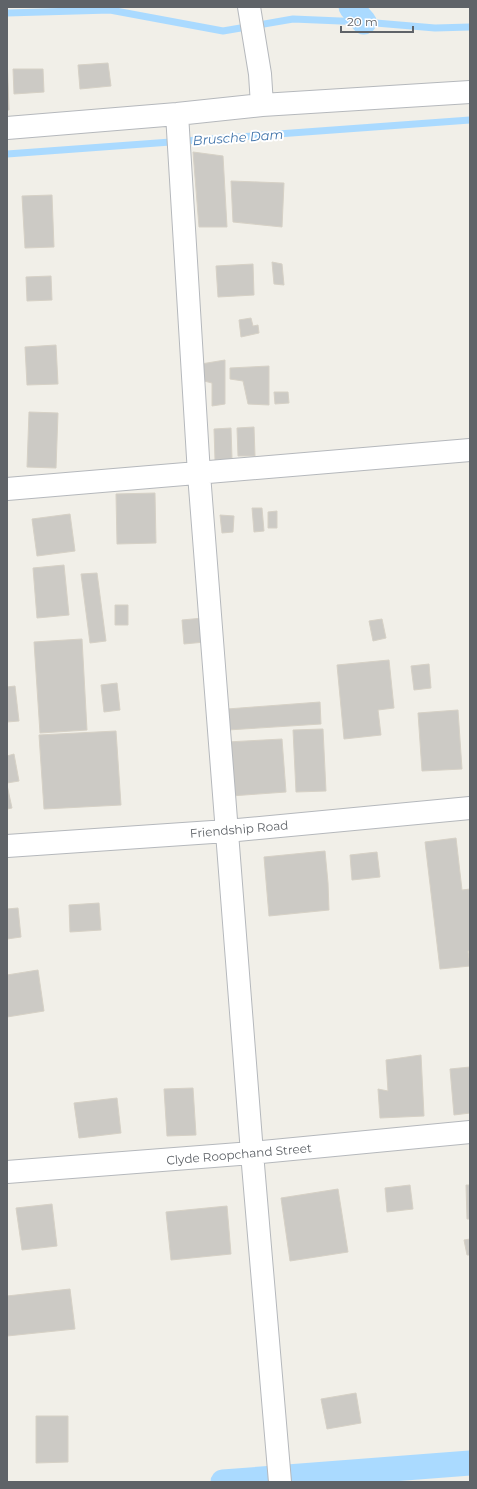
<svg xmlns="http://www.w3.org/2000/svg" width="477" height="1489" viewBox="0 0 477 1489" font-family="Montserrat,sans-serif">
	<rect width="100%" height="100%" fill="#f1efe8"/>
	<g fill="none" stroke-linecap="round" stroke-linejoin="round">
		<path stroke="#aadaff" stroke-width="7" d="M7,13L110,10L223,31L293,19L364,22L435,28L470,27
			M7,154L470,120"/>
		<path stroke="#aadaff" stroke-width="25" d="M351,7L364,22
			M223,1482L470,1463"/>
	</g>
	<path fill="#cccac5" stroke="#d6d1c6" d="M7,55L9,110H7Z
		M108,63L111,86L80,89L78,65Z
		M13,69H43L44,92L14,94Z
		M193,152L223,156L227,227H199Z
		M231,181L284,183L282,227L233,222Z
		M52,195L54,247L25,248L22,196Z
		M272,262L282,264L284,285L274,284Z
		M253,264L254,295L218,297L216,266Z
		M51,276L52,300L27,301L26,277Z
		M251,318L253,326L258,325L259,333L241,337L239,320Z
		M56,345L58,384L27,385L25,347Z
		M225,360V404L212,406V383L204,381L201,364Z
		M269,366V405L248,404L243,381L230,379V368Z
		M274,392H288L289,403L275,404Z
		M29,412L58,413L56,468L27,467Z
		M254,427L255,456H238L237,428Z
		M231,428L232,459L215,460L214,429Z
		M155,493L156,543L117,544L116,494Z
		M252,508H262L264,531L254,532Z
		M277,511V528H268V512Z
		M70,514L75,551L37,556L32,519Z
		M220,515L234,516L233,532L222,533Z
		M64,565L69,615L37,618L33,568Z
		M97,573L106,641L90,643L81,574Z
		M115,605H128V625H115Z
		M203,618L205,642L184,644L182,620Z
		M382,619L386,638L373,641L369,621Z
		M82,639L87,730L40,733L34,642Z
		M389,660L394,708L378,710L381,735L344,739L337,665Z
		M429,664L431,688L414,690L411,666Z
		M117,683L120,710L104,712L101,685Z
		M15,686L19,721L7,722V687Z
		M320,702L321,724L228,730L227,709Z
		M458,710L462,769L422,771L418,713Z
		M323,729L326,791L296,792L293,730Z
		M116,731L121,805L44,809L39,735Z
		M282,739L286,792L231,796L227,742Z
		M14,754L19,781L7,783V756Z
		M7,785L12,808L7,809Z
		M456,838L462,890L470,889V951H468L470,966L440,969L425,842Z
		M325,851L328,883L329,910L269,916L264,857Z
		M377,852L380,877L352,880L350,855Z
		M99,903L101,930L70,932L69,905Z
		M18,908L21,937L7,939V909Z
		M38,970L44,1011L7,1017V975Z
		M421,1055L424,1116L380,1118L378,1089L388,1091L386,1060Z
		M470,1067V1113L454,1115L450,1069Z
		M193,1088L196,1135L167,1136L164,1089Z
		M117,1098L121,1133L79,1138L74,1103Z
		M410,1185L413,1209L387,1212L385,1188Z
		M466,1185H470V1219H467Z
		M338,1189L348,1252L290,1261L281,1198Z
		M52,1204L57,1246L22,1250L16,1208Z
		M227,1206L231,1254L171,1260L166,1212Z
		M470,1239V1255H467L464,1240Z
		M70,1289L75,1329L7,1336V1296Z
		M356,1393L361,1423L327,1429L321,1399Z
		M36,1416H68V1462L36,1463Z"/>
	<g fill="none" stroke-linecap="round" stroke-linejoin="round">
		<g stroke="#b5b8bc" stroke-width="24">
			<path id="minor" d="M249,7L260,74L262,105
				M177,114L199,474L252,1153L280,1482
				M7,128L177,114L262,105L470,92
				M7,489L470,450
				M7,846L227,831L470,808
				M7,1172L252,1153L470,1132"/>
		</g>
		<use href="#minor" stroke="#fff" stroke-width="22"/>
	</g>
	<g text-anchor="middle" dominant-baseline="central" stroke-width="4" stroke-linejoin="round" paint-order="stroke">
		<g font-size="12" fill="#5f6368" stroke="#fff">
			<text transform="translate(239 829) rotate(-5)">Friendship Road</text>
			<text transform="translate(239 1154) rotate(-5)">Clyde Roopchand Street</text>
		</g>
		<g font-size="13" font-style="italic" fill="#4174aa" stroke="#fff">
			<text transform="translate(238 137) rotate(-4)">Brusche Dam</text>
		</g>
	</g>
	<rect width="477" height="1489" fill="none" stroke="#5f6368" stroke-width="16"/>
	<path d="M341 26v6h72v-6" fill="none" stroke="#5f6368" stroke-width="2"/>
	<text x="347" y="26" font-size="12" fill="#5f6368" stroke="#ffffff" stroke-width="3" paint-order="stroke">20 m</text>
</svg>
